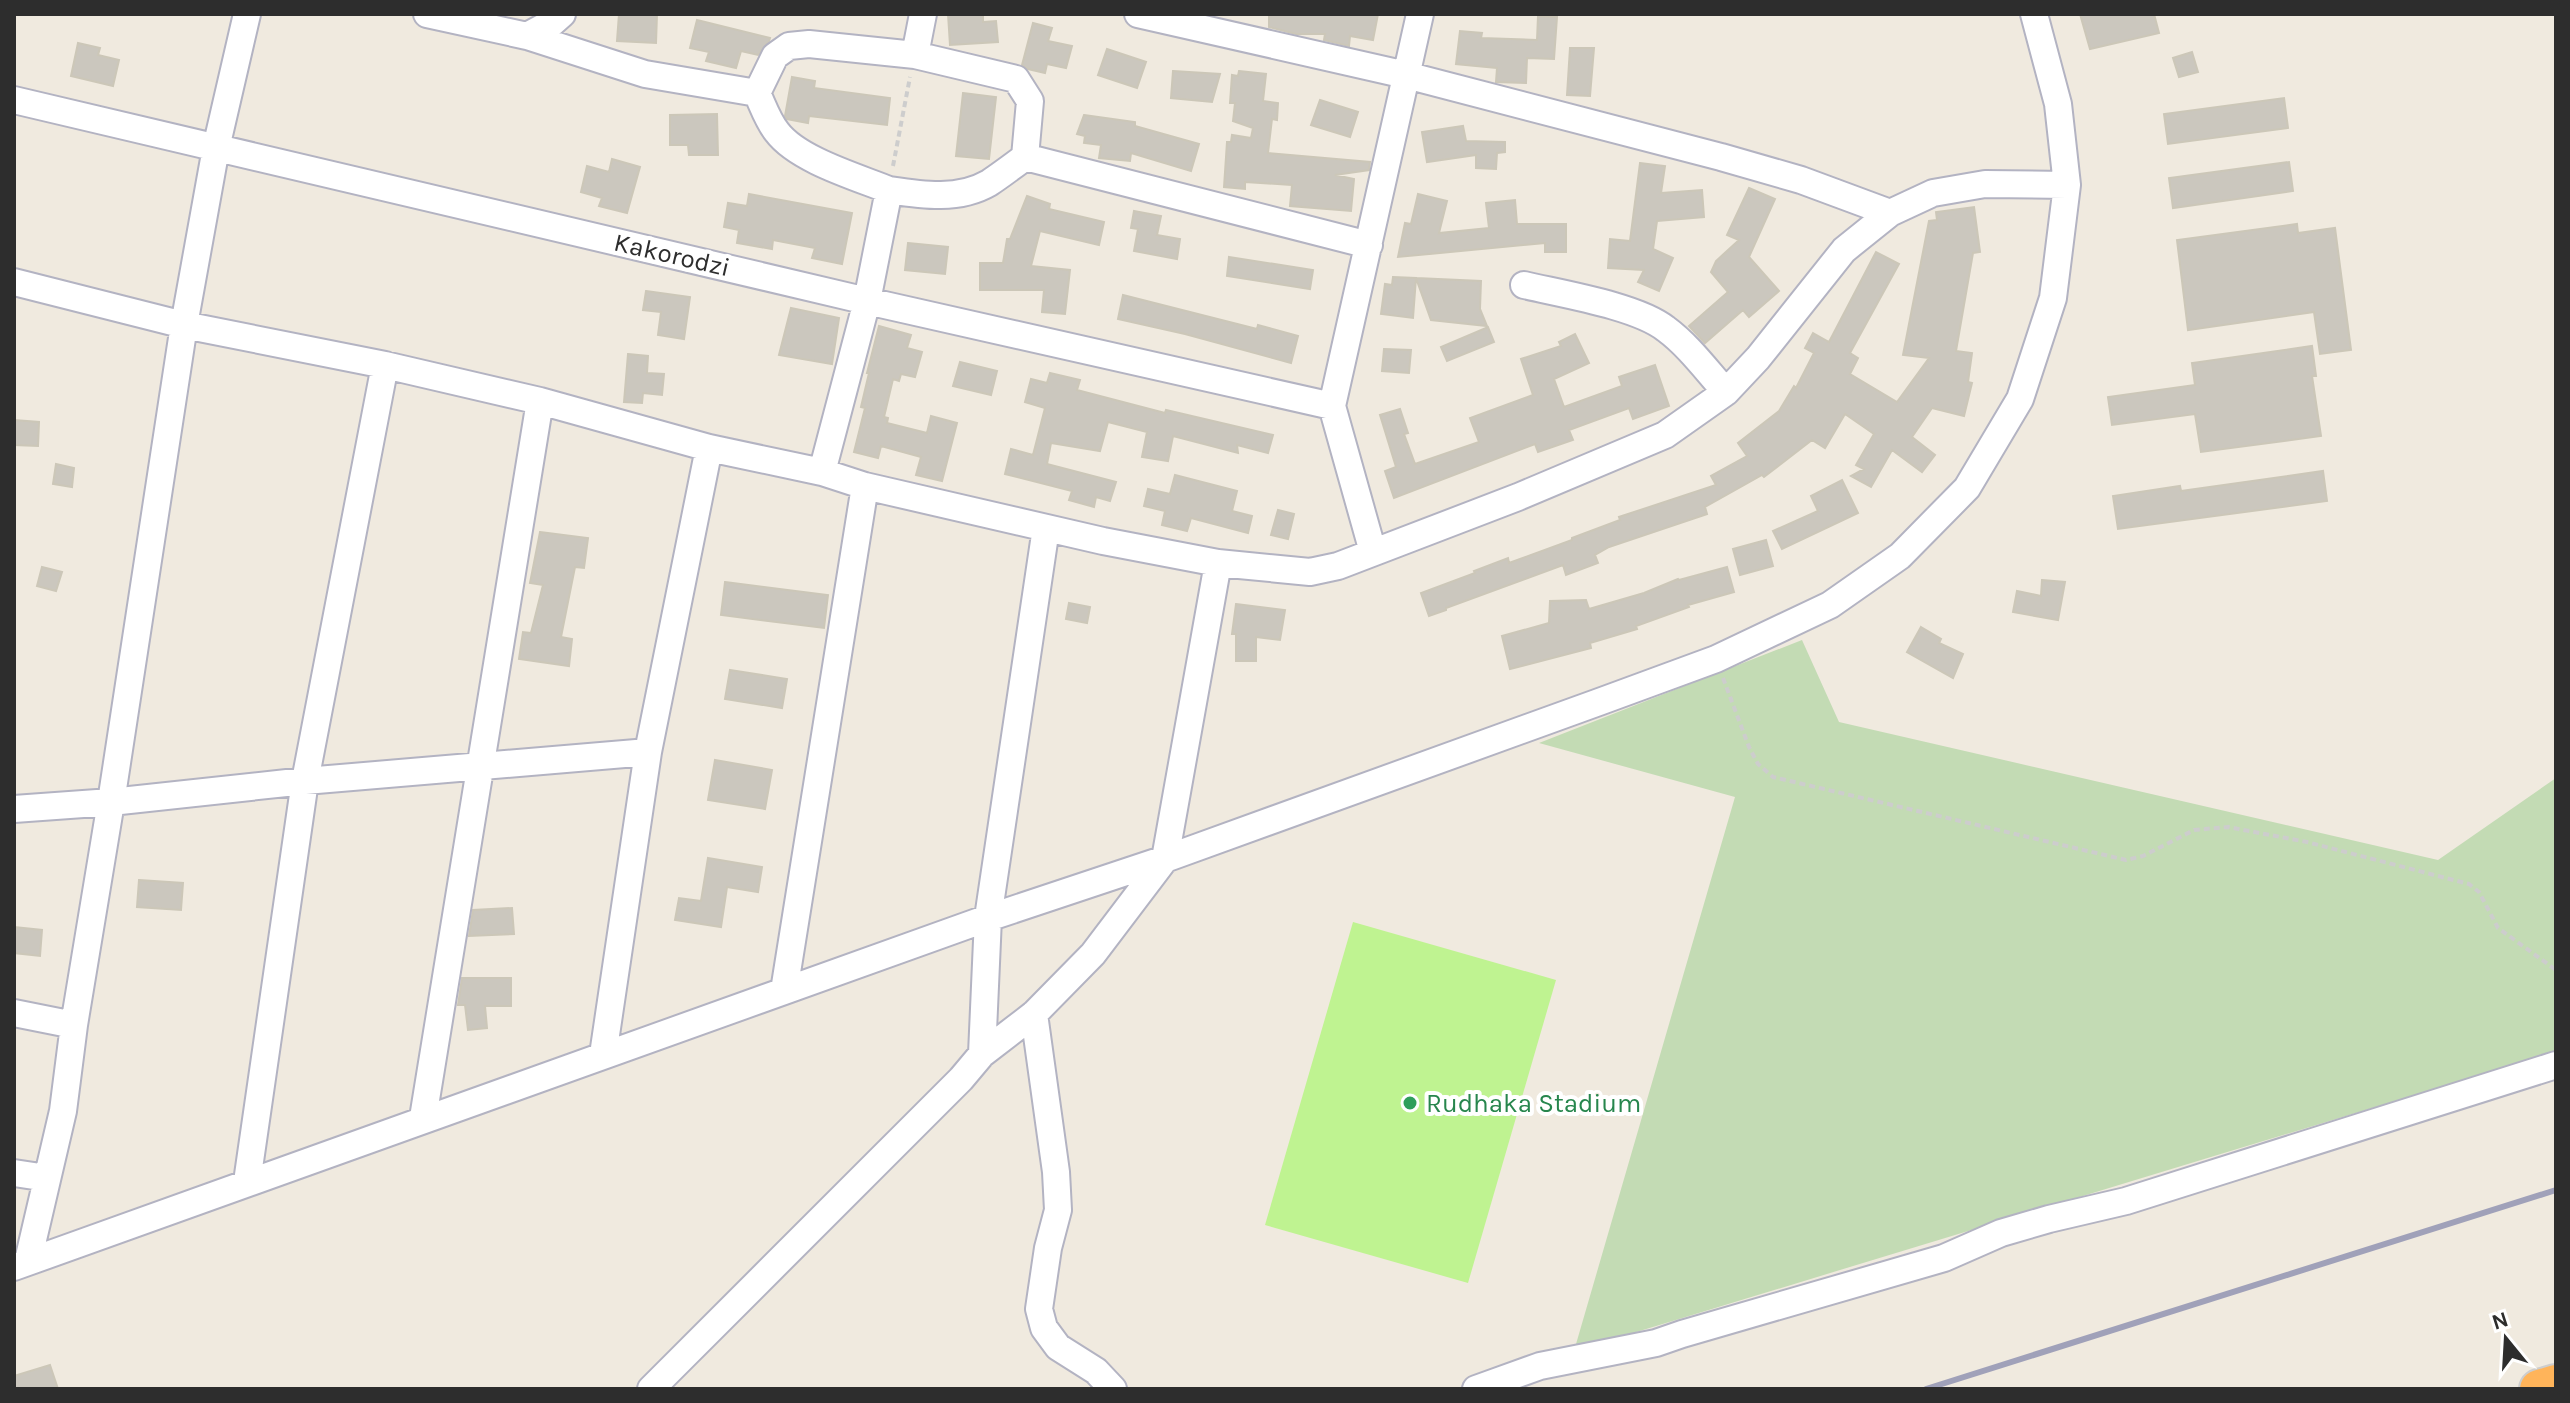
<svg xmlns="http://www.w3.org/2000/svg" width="2570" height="1403" viewBox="0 0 2570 1403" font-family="Karla,sans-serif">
	<rect width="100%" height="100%" fill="#f0eadf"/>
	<path fill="#c3dbb4" d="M1802,640L1839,722L2438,860L2556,778V1052L1574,1351L1735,797L1539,743Z"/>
	<path fill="#bff391" d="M1353,922L1556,980L1468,1283L1265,1225Z"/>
	<path fill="#cbc7be" stroke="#ccc7b8" stroke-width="2" d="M619,14H657L656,43L617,41Z
		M948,14H983V22L996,21L998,42L950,45Z
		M1269,14H1378L1373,40L1350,36L1349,46L1324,40L1325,34H1296L1269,27Z
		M2080,14H2154L2159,33L2090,49Z
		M1538,16L1557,17L1554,59L1527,58L1526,83L1496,82L1497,68L1456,64L1460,31L1482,33L1481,38L1537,40Z
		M697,20L770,38L769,41L758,55L741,51L736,68L706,61L709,52L690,48Z
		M1033,23L1052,28L1048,41L1072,46L1066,68L1047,64L1045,73L1028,69L1022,65Z
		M78,43L100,48L98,55L119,60L113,86L71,76Z
		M1570,48H1594L1590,96L1567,95Z
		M1107,49L1146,62L1137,88L1098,75Z
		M2192,52L2198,72L2179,77L2173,58Z
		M1173,71L1220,74L1212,102L1171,98Z
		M1239,71L1266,74L1263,101L1278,103L1277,120L1272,119L1268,153L1370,162L1369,170L1335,175L1354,179L1351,211L1290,206L1292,185L1245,182V189L1224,187L1227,142H1231L1232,135L1251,138L1253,128L1233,121L1235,103H1230L1232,75L1238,76Z
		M792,77L815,81L814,88L890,98L887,125L809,116L808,123L787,119L785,116Z
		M963,93L996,97L989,159L956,156Z
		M2284,98L2288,128L2168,144L2164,114Z
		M1320,100L1358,112L1350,137L1311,125Z
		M717,114L718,155H689L688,145H670V115Z
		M1084,115L1135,122V126L1199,144L1191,171L1131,153L1130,161L1099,158L1101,145L1084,143L1085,136L1077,134Z
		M1463,126L1466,141L1505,142V152L1497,153L1496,169L1476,168V155L1427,162L1422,132Z
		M612,159L640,167L627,213L599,206L602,198L581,192L587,166L609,172Z
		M2289,162L2293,191L2173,208L2169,178Z
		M1640,163L1665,166L1661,193L1702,190L1704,217L1657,221L1653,249L1673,258L1659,291L1638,282L1644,270L1608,268L1610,239L1630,241Z
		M1749,188L1775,199L1749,257L1779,291L1749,317L1743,310L1705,343L1689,326L1728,292L1711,272L1716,261L1739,240L1727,235Z
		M749,194L852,213L842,264L812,258L815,248L773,240L772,249L737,243L739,230L724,227L728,203L747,206Z
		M1418,194L1447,201L1439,233L1489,228L1486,203L1515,200L1517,224H1566V252H1545V243L1398,257L1405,223L1411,224Z
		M1027,196L1050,204L1049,209L1104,222L1099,245L1040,231L1031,266L1070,270L1065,314L1042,312L1044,290H980V263H1003L1007,239H1010Z
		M1974,207L1980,252L1973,253L1956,351L1972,353L1968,382L1972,383L1964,416L1932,408L1912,437L1935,455L1922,472L1892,450L1871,487L1851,476L1864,469L1856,465L1874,434L1845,414L1825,448L1812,440L1764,477L1762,475L1705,507L1707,514L1609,547L1595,555L1598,563L1566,575L1563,565L1446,608V610L1429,616L1421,593L1475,573L1474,571L1508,558L1509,563L1572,540V538L1620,520L1619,517L1716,485L1711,476L1747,456L1738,443L1779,411L1794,386L1796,388L1814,353L1805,348L1813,333L1829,342L1876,252L1899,264L1850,353L1858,358L1850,374L1897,402L1929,358L1903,355L1929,221L1937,220L1936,212Z
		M1134,211L1161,216L1157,235L1180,239L1177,259L1134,251L1138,229L1131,228Z
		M2297,224L2298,233L2335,228L2351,350L2320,354L2314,312L2188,330L2177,240Z
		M908,243L948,247L945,274L905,270Z
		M1229,257L1313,270L1310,289L1227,276Z
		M1393,277L1416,278L1413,318L1381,314L1385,284L1392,285Z
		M1416,278L1481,281L1480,309L1487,326L1431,320Z
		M646,291L690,297L684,339L658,335L661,312L643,310Z
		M1123,295L1257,329L1258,325L1298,336L1291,363L1185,334L1118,319Z
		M791,308L839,318L832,364L779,355Z
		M879,326L911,335L907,348L922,352L915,377L901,374L899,381L893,379L884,417L888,418L887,423L927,433L931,416L957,423L942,481L916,475L921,457L881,446L878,458L854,452L865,408L861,407L869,373H867Z
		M1488,327L1494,342L1447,361L1441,347Z
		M1575,334L1589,363L1554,379L1564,407L1622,386L1619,377L1655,365L1669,406L1633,419L1629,408L1569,430L1573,440L1538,452L1535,444L1394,498L1385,471L1396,467L1380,415L1400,409L1408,433L1404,434L1415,464L1479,442L1470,418L1533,395L1521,359L1561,346L1559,342Z
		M2312,346L2316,376H2312L2321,436L2201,452L2195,414L2112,425L2108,397L2195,385L2192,363Z
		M1384,349L1411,350L1409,373L1382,371Z
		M628,354L648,356L647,373L664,374L662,395L643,393L642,403L624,402Z
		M960,362L997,371L991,395L953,386Z
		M1050,373L1080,380L1077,390L1165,413L1166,410L1273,435L1268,453L1237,445L1238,453L1173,436L1168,461L1142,457L1147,432L1108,422L1100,451L1051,443L1047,464L1116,482L1110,501L1096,497L1094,507L1069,500L1072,491L1005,474L1011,449L1033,455L1045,408L1025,402L1031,379L1047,383Z
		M14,420L39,422L38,446L14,445Z
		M56,464L74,468L72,487L53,484Z
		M2323,471L2327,501L2118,529L2113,496L2180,486L2181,491Z
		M1175,475L1237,491L1232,511L1252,516L1248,533L1191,518L1187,531L1162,525L1165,511L1144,506L1148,489L1170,494Z
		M1842,480L1858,513L1782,549L1773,531L1818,511L1811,496Z
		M1278,510L1294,514L1288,539L1271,535Z
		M540,532L588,538L584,568L575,567L561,637L572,639L569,666L519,659L523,632L531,633L543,585L530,583Z
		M1766,540L1773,566L1740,575L1733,549Z
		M42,567L62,572L56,591L37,586Z
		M1727,567L1734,592L1688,605L1689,607L1636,626L1637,629L1590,643L1591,648L1510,669L1502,636L1549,623L1550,601L1586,600L1589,609L1644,593L1678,579L1679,580Z
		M2042,580L2065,582L2058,620L2013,612L2017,591L2041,596Z
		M725,582L828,595L824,628L721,615Z
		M1069,603L1090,607L1087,623L1066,619Z
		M1236,604L1285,610L1280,640L1256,637V661H1236V634H1232Z
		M1921,627L1941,639L1939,643L1963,654L1953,678L1907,652Z
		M730,670L787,679L782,708L725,699Z
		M715,760L772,770L765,809L708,800Z
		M708,858L762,867L758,892L727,887L721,927L675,920L679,898L701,901Z
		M139,880L183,883L181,910L137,907Z
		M512,908L514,934L469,936L473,910Z
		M14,927L42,930L40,956L14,953Z
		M462,978H511V1006H485L487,1028L468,1030L465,1005H458Z
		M50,1365L58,1389H14V1376Z"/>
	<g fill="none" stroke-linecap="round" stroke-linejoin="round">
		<g stroke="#b3b3c2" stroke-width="30">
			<path id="minor" d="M427,14L527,36L553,22L562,14
				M1138,14L1406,75L1721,157L1801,180L1890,213
				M527,36L645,74L757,93C763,106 768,121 777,132C798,160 857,177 889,190L867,301L822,472
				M915,55L923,14
				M757,93L775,56L789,46L809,44L915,55L1016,79L1030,101L1025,157L1369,245
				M14,100L867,301L1332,406
				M889,190C922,195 958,201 989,183C1001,175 1013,166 1025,157
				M14,282L184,325L385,365L540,401L709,448L822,472L865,486L1103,541L1218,563L1310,572L1338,566L1518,497L1665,435L1726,392L1758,358L1844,250L1890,213L1933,193L1985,184L2067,185
				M1524,285C1562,294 1637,306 1666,329C1689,346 1707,371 1726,392
				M1373,552L1332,406L1420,14
				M14,809L111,802L305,781L648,752
				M784,991L865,486
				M14,1013L74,1025
				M1034,1014L1056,1172L1058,1210L1048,1248L1039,1309L1044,1328L1058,1347L1096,1371L1113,1389
				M982,1054L1034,1014L1093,954L1165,859L1218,563
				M603,1055L648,752L709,448
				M423,1118L540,401
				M14,1173L47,1178
				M247,1182L305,781L385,365
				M28,1261L63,1111L74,1025L111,802L184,325L216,148L247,14
				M14,1267L988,918L1165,859L1599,702L1716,659L1830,605L1900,556L1967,488L2020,399L2053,298L2067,185L2058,104L2034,14
				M651,1389L961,1079L982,1054L988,918L1046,528
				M1476,1389L1540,1366L1656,1343L1682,1334L1944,1258L2001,1233L2049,1219L2126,1201L2556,1065"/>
		</g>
		<g stroke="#cdcdcd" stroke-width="42">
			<path id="highway" d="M2539,1389L2556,1384"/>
		</g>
		<path stroke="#cdcdcd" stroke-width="4" stroke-dasharray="6 4" stroke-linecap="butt" d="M893,166L910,77
			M1723,678L1749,747L1758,764L1773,777L2126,860L2143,856L2194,830L2228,827L2307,842L2469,884L2479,892L2498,928L2556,970"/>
		<use href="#minor" stroke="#fff" stroke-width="26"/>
		<use href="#highway" stroke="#ffb45a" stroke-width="38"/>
		<path stroke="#a0a1b9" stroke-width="6" d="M1926,1389L2556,1190"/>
	</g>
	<circle fill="#2e9e5b" stroke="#fff" stroke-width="3" cx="1410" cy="1103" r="8"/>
	<g text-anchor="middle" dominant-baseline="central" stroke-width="8" stroke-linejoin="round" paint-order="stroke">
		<g font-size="26" fill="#2d2d2d" stroke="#fff">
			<text transform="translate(672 255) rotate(13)">Kakorodzi</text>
		</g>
		<g font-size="26" fill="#27864d" stroke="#fff" text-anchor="start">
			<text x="1426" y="1103">Rudhaka Stadium</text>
		</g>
	</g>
	<rect width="2570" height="1403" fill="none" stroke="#2d2d2d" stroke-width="32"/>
	<g transform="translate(2506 1339) rotate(342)" stroke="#ffffff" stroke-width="6" paint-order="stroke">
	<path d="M0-6L14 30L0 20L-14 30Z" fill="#2d2d2d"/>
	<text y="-12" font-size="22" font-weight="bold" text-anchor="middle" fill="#2d2d2d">N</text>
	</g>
</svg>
